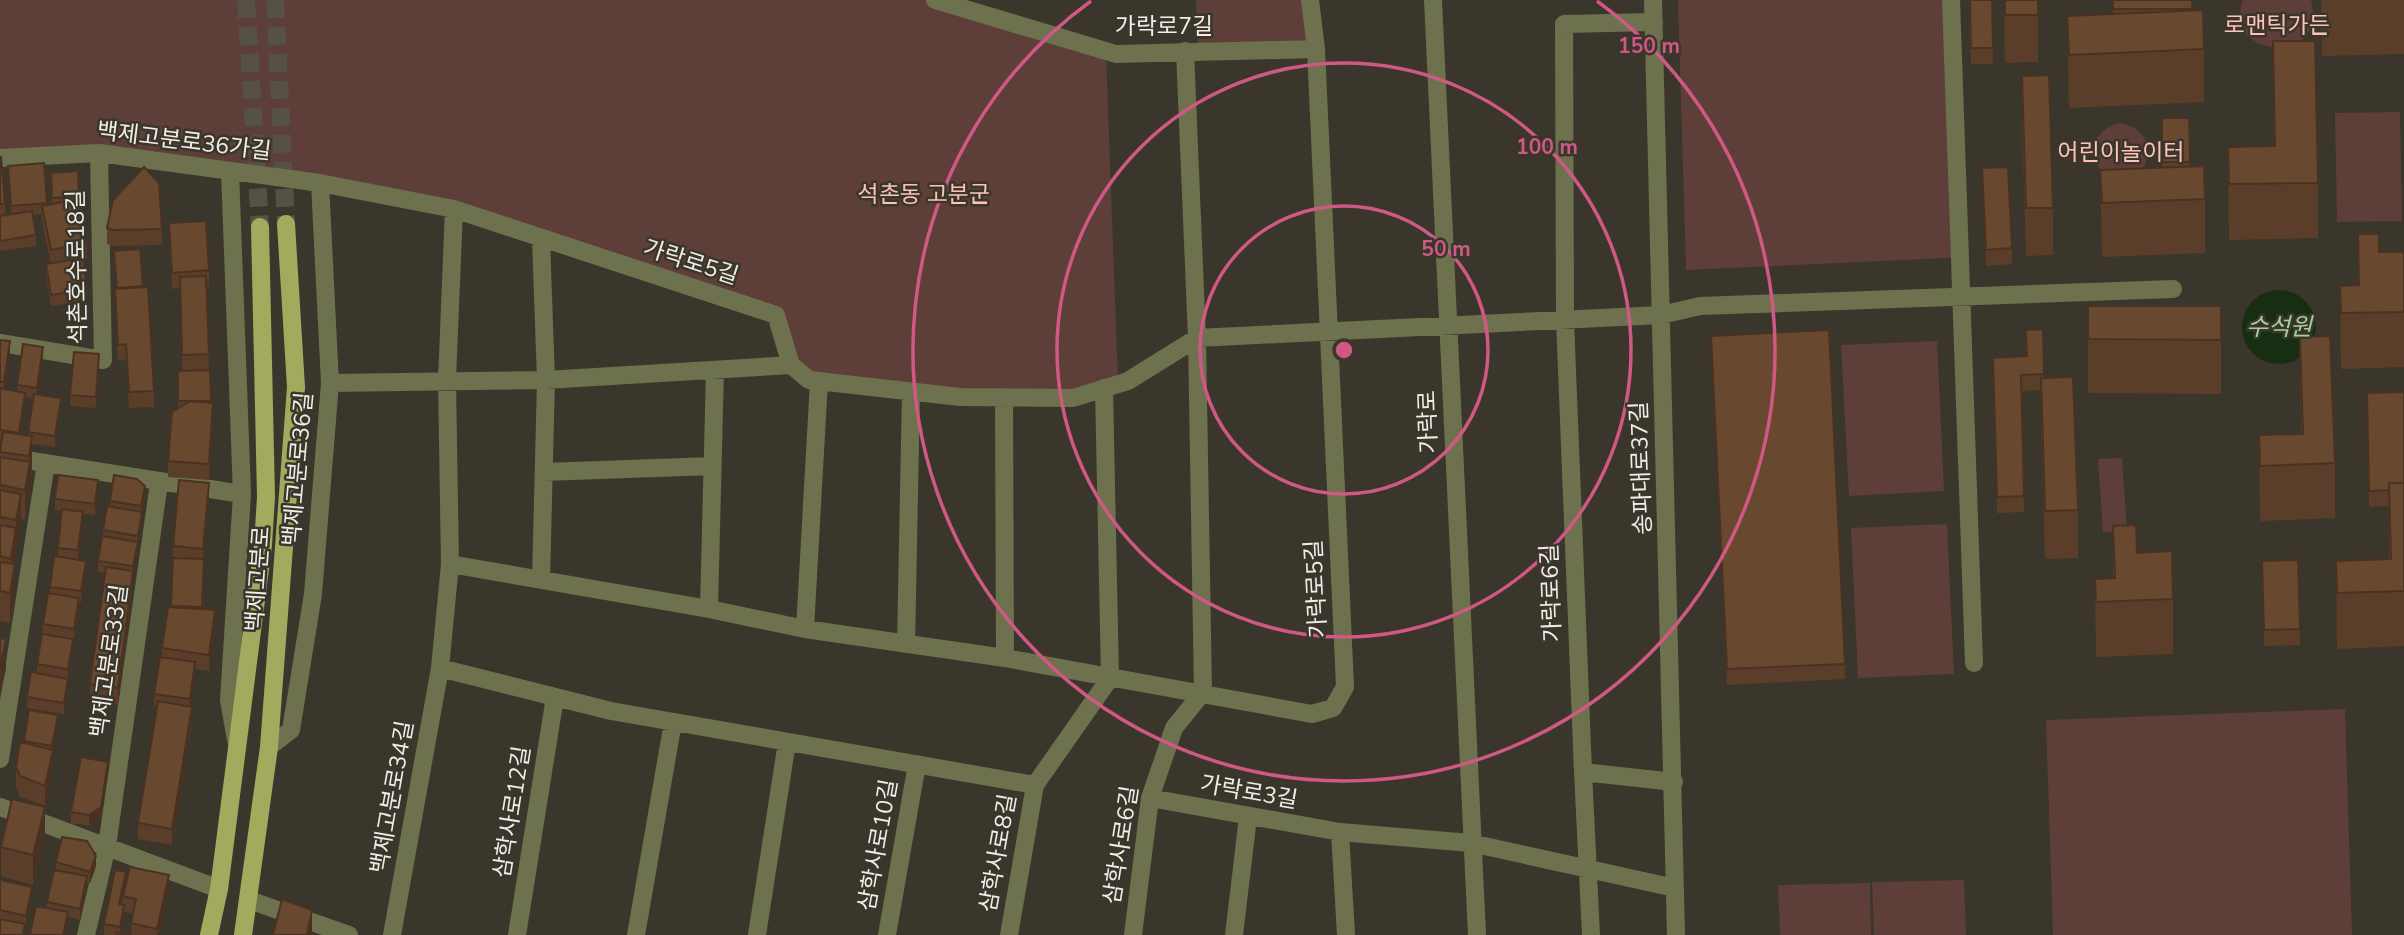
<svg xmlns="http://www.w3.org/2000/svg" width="2404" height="935" viewBox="0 0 2404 935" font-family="'Nunito Sans','Noto Sans KR',sans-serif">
	<rect width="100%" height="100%" fill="#3b362b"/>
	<path fill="#5d3e39" d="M0,0H934L1106,54L1118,381L1072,394L959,393L818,377L793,360L779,310L326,178L0,151Z
		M1196,0H1306L1308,45L1198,47Z
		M1678,0H1959L1968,257L1686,270Z
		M2243,0H2311C2330,65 2222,61 2243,0Z
		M2400,112L2402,221L2337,222L2335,113Z
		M2119,123C2144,126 2155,147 2143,169L2108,177C2085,160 2090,131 2119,123Z
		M1937,341L1944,491L1849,496L1841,345Z
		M2122,458L2127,531L2103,532L2098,459Z
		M1947,524L1954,674L1858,678L1851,528Z
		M2345,709L2352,935H2053L2046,720Z
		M1964,880L1966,935H1874L1872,882Z
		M1870,883L1871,935H1780L1778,885Z"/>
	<path fill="#172e12" d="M2242 327a37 37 0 1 1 74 0a37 37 0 1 1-74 0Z"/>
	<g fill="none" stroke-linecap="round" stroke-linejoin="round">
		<path stroke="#565147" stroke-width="18" stroke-dasharray="18 9" stroke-linecap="butt" d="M246,0L260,227
			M275,0L286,224"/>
		<path stroke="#6d714d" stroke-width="18" d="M935,0L1116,54L1316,49
			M1433,0L1477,935
			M1653,0L1676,935
			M1951,0L1974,663
			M1654,22L1564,24L1565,320L1583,772L1674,782
			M0,158L99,153L320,183L454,209L776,315L791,365
			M230,171L242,494L229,700L236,740
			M0,343L103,360L99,153
			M330,383L546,380L791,365L809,380L960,397L1073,398L1128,381L1197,338L1661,315L1700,306L2173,289
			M1004,398L1005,658
			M0,456L242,494
			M544,472L712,466
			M450,564L709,609L805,629L1005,658L1312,714L1333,708L1345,687L1316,49L1310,0
			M541,580L546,380L541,239
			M709,609L715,370
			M805,629L819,381
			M906,644L911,392
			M440,668L611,711L1035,785
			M269,747L291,730L313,594L330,383L320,183
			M0,759L46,463
			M1583,772L1591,935
			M1150,798L1340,832L1471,843L1675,888
			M0,807L219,889
			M1340,832L1346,935
			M249,900L349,935
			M86,935L107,846L159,483
			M392,935L440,668L450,564L447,380L454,209
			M517,935L555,697
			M636,935L673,722
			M757,935L787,742
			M887,935L917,764
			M1009,935L1035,785L1110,678L1104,388
			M1133,935L1150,798L1174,728L1203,692L1197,338L1185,51
			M1234,935L1248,817"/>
		<path stroke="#a3a95d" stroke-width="18" d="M209,935L219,889L263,545L266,497L260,227
			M243,935L269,747L296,387L286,224"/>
	</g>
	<path fill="#5a3e29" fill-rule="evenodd" d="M1970,0H1992L1993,64H1971Z
		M2004,0H2038V62L2005,63Z
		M2113,0H2192V11L2204,49V102L2069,108L2067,16L2113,14Z
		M2321,0H2404V54L2322,56Z
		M2273,41L2318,183V238L2229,240L2228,147L2274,146Z
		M2022,76L2053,208V255L2026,256L2022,124Z
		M2162,118H2189L2190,166L2205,199V253L2102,257L2100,170L2162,167Z
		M0,157L5,204V214L0,215Z
		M44,163L47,205L52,204L51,173L79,196V205L87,243V259L83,260L87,289V300L51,306L46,275V264L51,263L42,221V214L33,215L36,235V246L0,251V216L11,215L8,166Z
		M1982,168L2012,248V264L1986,266Z
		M169,223L209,270V286H207L209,370H210L211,403L213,419L209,480L168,477V461L178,408V371H182L180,288L172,289Z
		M107,228L162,229V245L113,246L107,244Z
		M2358,234L2379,252H2404V367L2341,369L2340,286L2358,285Z
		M140,249L143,287L154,391V407L129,408L126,360L118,361L115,305V289H116L114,251Z
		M2088,306H2221V394L2088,393Z
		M2043,329L2044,378L2078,510V558L2045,559L2041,426V390L2021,391L2024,512L1997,513L1993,373L2027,356Z
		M1711,336L1845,664V679L1727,685Z
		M2300,337L2335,463V518L2260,521L2259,435L2301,434Z
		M0,340L10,352L5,389L17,391V385L43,358L37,395L61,409L55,447L32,444V466L30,492L25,519H21L16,550L15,564V594L10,623L0,621V451L1,441H0ZM25,397L33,398L28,436L20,434Z
		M99,365L96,408L70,406V395Z
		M2404,392V646L2337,649L2336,561L2389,559V506L2369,507L2367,409Z
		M98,491L95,515L83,514V522L78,559L86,571L81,602H79V609L74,640H73V650L68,680V689L64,714L27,708V697L37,673V664L43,634V624L50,594V587L58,556L62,511L55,510V499Z
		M145,497L142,512V522L138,547L133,577V587L118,704L90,700V684L105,573L98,572V561L103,536V530L110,506V501Z
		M209,499L203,559L202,609L215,626L209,671L195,669L190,707L192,723L172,845L138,839V823L157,706L154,705V694L162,658V648L171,607L173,546Z
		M2113,526L2137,553L2173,599V654L2096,657L2095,579L2113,578Z
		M2262,577L2300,629V645L2264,646Z
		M29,710L58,726L53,751V770L45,806L20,797L16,788V767L24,743Z
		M108,773L101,818L89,826L71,823V812Z
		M45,837L33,885L1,876V847Z
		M56,862L96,866L90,883L87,882V887L80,920L68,917L66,935H30L47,908V902L56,870Z
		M0,880L32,898L26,927L0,935Z
		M126,883L169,891L159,935H104V924ZM124,912L133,914L131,923V935L121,933Z"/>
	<path fill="#4a3222" d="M10,341V352L4,393V382Z
		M43,347V358L37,399V388Z
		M99,354V365L96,408V397Z
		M25,393V403L19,444V433Z
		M61,398V409L55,447V436Z
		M213,403V419L209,480V464Z
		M32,436V466L30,492L25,519V490L29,463Z
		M98,480V491L95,515V504Z
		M209,483V499L203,564V549Z
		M145,486V497L141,517V506Z
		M21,494V524L16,550V520Z
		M83,512V522L78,561V550Z
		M142,512V522L138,547V536Z
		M16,528V558L11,588V559Z
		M138,542V553L133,577V566Z
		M86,561V571L81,602V591Z
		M15,564V594L10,623V593Z
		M133,571V587L118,704V688Z
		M79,598V609L74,640V629Z
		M215,610V626L209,671V655Z
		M6,639V669L0,696V667Z
		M73,639V650L68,680V669Z
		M195,662V673L190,710V699Z
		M68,679V689L64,714V703Z
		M192,707V723L172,845V829Z
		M58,715V726L53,751V770L45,806V786L52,755V746Z
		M108,762V773L101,818L89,826V815Z
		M45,807V837L33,885V855Z
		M96,856V866L90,883V872Z
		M126,872V883L119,915V904Z
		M169,875V891L159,935H157V929Z
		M87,876V887L80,920V909Z
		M32,887V898L26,927V916Z
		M124,905V916L120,935V927Z
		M312,910V935H307Z
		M68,912V923L66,935H63Z"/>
	<path fill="#694830" stroke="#4a3222" stroke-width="2" d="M1970,0H1992L1993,48H1971Z
		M2005,0H2038V15H2005Z
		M2113,0H2192V9H2113Z
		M2203,10L2204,49L2069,55L2067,16Z
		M2273,41H2315L2318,183L2229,184L2228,147L2275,146Z
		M2049,75L2053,208H2026L2022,76Z
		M2162,118H2189L2190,162H2162Z
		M0,157H1L5,204H0Z
		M44,163L47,203L11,206L8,166Z
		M2204,166L2205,199L2102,203L2100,170Z
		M144,167L159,183L162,229L113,230L107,228L113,200Z
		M2008,167L2012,248L1986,250L1982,168Z
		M78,171L79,196L52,198L51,173Z
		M78,199L87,243L51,250L42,206Z
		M32,211L36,235L0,241V216Z
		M206,221L209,270L172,273L169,223Z
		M2358,234H2379V252H2404V312L2341,313L2340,286L2359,285Z
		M140,249L143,286L117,288L114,251Z
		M83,258L87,289L51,295L46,264Z
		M206,276L209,354L182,355L180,277Z
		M148,287L154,391L129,392L126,344L118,345L115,289Z
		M2088,306H2221V340L2088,339Z
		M2043,329L2044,374L2021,375L2024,496L1997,497L1993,358L2027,356L2026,330Z
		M1829,330L1845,664L1727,669L1711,336Z
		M2330,336L2335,463L2260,466L2259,435L2303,434L2300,337Z
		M0,340L10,341L4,382H0Z
		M23,344L43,347L37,388L17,385Z
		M74,352L99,354L96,397L70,395Z
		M210,370L211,401H178V371Z
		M2073,377L2078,510L2045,511L2041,378Z
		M0,388L25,393L19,433L0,430Z
		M2404,392V483H2389V490L2369,491L2367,393Z
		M34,394L61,398L55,436L28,432Z
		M190,401L213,403L209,464L168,461L172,412Z
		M3,432L32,436L29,456L0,452Z
		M0,457L30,462L25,490L0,485Z
		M58,475L98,480L95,504L55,499Z
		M114,475L137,479L145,486L141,506L110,501Z
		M179,480L209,483L203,549L173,546Z
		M2389,483H2404V591L2337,593L2336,561L2391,559Z
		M0,490L21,494L16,520L0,517Z
		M107,506L142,512L138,536L103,530Z
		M62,509L83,512L78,550L58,548Z
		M0,525L16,528L11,559L0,556Z
		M2136,525L2137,553L2172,551L2173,599L2096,602L2095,579L2115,578L2113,526Z
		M102,536L138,542L133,566L98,561Z
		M54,556L86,561L81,591L50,587Z
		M173,558L204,559L202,607L171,606Z
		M2298,560L2300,629L2264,630L2262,561Z
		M0,562L15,564L10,593L0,591Z
		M106,567L133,571L118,688L90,684Z
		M48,593L79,598L74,629L43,624Z
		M168,607L215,610L209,655L162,648Z
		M42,634L73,639L68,669L37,664Z
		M0,638L6,639L0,667Z
		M160,657L195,662L190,699L154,694Z
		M31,672L68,679L64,703L27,697Z
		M158,701L192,707L172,829L138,823Z
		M29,710L58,715L52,746L24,741Z
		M20,742L53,750L45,786L20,776L16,767Z
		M81,757L108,762L101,807L89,815L71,812Z
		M12,799L45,807L33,855L1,847Z
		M62,837L87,841L96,856L90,872L56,862Z
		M130,867L169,875L157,929L131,923L136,899L123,896Z
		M54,870L87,876L80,909L47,902Z
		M115,870L126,872L119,904L124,905L120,927L104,924Z
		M0,880L32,887L26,916L0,910Z
		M282,899L312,910L307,935H273Z
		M36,906L68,912L63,935H30Z
		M0,919L25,924L23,935H0Z
		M116,932L132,935H116Z"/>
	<g fill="none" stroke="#d05885" stroke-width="3.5">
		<circle cx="1344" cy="350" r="144"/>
		<circle cx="1344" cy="350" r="287"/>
		<path d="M1597 1A431 431 0 1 1 1091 1"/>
	</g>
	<g text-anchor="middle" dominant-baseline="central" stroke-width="5" stroke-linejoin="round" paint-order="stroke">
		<g font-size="23" fill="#fec2b8" stroke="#3b362b">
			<text x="2277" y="25">로맨틱가든</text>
			<text x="2121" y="152">어린이놀이터</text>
			<text x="924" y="194">석촌동 고분군</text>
		</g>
		<g font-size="23" fill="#f1ede6" stroke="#3b362b">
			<text x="1164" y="26">가락로7길</text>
			<text transform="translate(184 141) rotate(7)">백제고분로36가길</text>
			<text transform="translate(691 262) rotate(18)">가락로5길</text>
			<text transform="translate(77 267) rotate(-91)">석촌호수로18길</text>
			<text transform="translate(1428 422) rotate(-92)">가락로</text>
			<text transform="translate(1641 468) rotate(-92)">송파대로37길</text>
			<text transform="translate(298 469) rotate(-85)">백제고분로36길</text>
			<text transform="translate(258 579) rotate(-86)">백제고분로</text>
			<text transform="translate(1316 589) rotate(-93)">가락로5길</text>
			<text transform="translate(1551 593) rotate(-92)">가락로6길</text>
			<text transform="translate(109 661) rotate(-82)">백제고분로33길</text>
			<text transform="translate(1249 792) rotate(10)">가락로3길</text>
			<text transform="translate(392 797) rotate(-80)">백제고분로34길</text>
			<text transform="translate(512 812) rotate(-81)">삼학사로12길</text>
			<text transform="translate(878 845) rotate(-80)">삼학사로10길</text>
			<text transform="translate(1121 845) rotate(-81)">삼학사로6길</text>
			<text transform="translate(998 853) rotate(-80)">삼학사로8길</text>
		</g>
		<g font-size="24" font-style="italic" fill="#a3d09a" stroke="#3b362b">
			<text x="2279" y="327">수석원</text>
		</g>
	</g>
	<circle cx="1344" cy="350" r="10" fill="#d05885" stroke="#3b362b" stroke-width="3.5"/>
	<g font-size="21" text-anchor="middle" font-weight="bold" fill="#d05885" stroke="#3b362b" stroke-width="5" stroke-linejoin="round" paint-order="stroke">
		<text x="1649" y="53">150 m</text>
		<text x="1547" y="154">100 m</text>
		<text x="1446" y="256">50 m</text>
	</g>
</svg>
